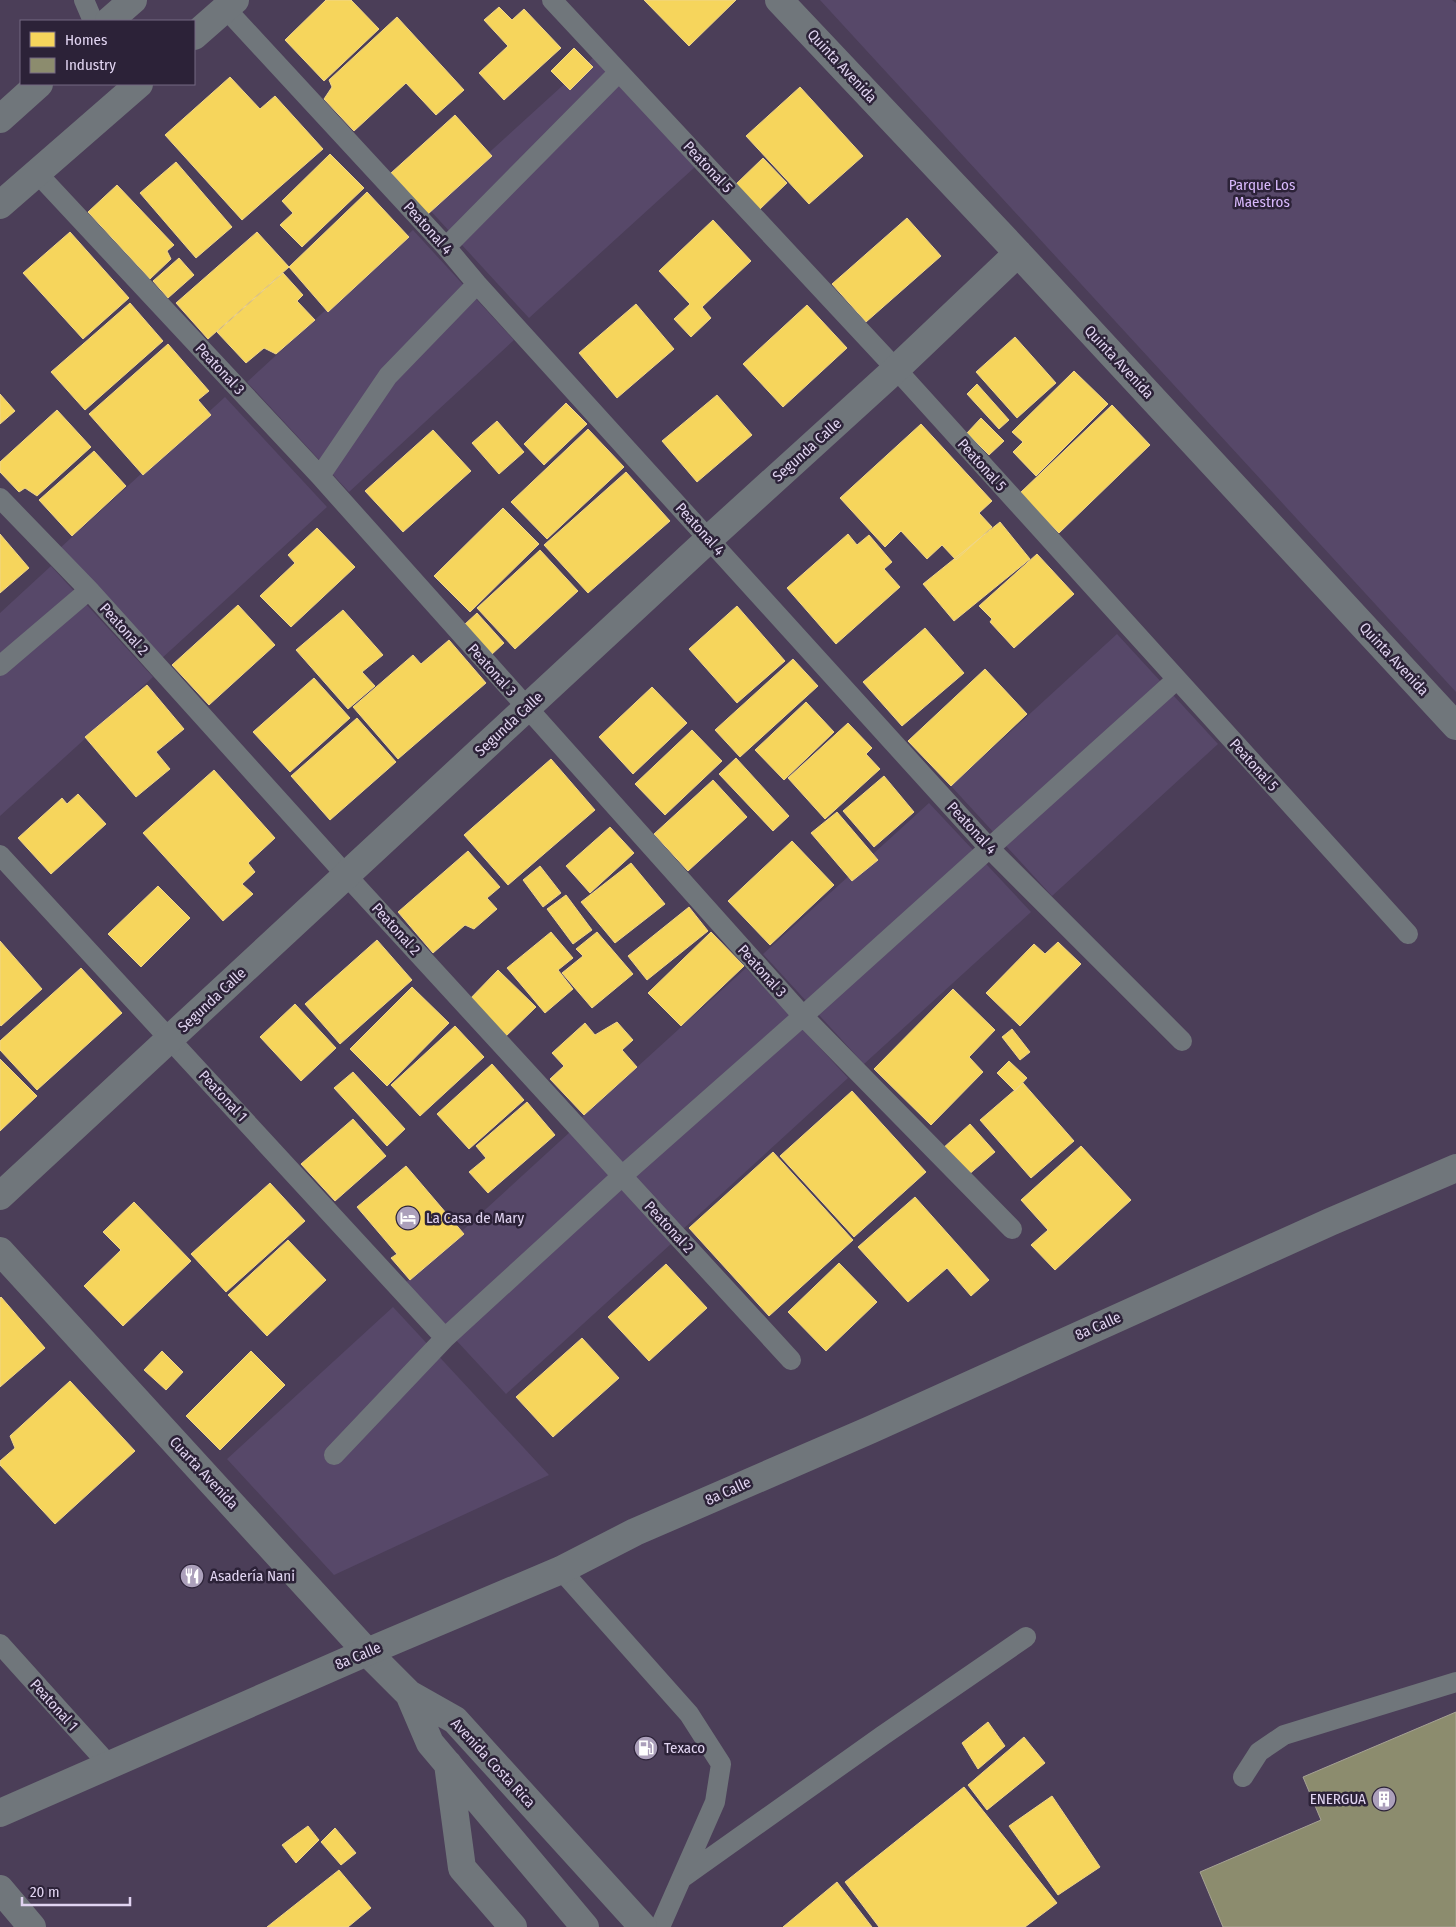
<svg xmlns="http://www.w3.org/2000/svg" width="1456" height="1927" viewBox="0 0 1456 1927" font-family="'Fira Sans Condensed',sans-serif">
	<rect width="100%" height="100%" fill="#4b3e58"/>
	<path fill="#574869" d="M820,0H1452L1456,3V692Z
		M594,57L695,167L529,318L428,208Z
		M413,230L514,340L349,492L247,382Z
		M225,397L327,507L161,659L59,549Z
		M51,566L153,677L0,816V613Z
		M1117,634L1218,744L1052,896L951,786Z
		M929,803L1031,912L864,1064L763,954Z
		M746,968L848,1078L682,1230L580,1119Z
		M570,1132L672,1243L506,1394L404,1284Z
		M393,1307L549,1475L334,1575L227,1459Z"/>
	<path fill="#f6d55c" stroke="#f0d589" d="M326,0H351L379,29L324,81L285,40Z
		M644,0H736L689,46Z
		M499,7L512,20L524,9L561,48L504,100L479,73L508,46L484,20Z
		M397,17L464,90L436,115L406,83L354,131L324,99L332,87L329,80Z
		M574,48L593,67L570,90L551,71Z
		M230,77L260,109L275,96L323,149L242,220L165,135Z
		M800,87L863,156L809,204L746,136Z
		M455,115L492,156L428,214L391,173Z
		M330,154L364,188L302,247L280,225L293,213L282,201Z
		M763,158L787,183L759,210L735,185Z
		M176,162L232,227L196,258L140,193Z
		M117,185L174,245L167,251L171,259L150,279L88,212Z
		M367,192L409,237L328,312L289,267Z
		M907,218L941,256L866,322L832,284Z
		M713,220L751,261L702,307L711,318L691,337L674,319L690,304L659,271Z
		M70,232L129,298L83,339L23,273Z
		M257,232L289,267L208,339L176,303Z
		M179,258L194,275L168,298L153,281Z
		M283,273L303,295L297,301L315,320L276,354L264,348L246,363L217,332Z
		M130,303L163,341L85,410L51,372Z
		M636,304L674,349L617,398L579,353Z
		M807,305L847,348L783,407L743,364Z
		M1015,337L1056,383L1017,418L976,372Z
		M168,344L209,391L198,400L211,415L143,475L89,414Z
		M1074,371L1108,404L1036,476L1013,452L1023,442L1012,432Z
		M977,384L1009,420L999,429L967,394Z
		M0,394L15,411L0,424Z
		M717,395L752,435L697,482L662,441Z
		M566,403L587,424L544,465L524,444Z
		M1112,405L1150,445L1059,533L1020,493Z
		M57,410L91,447L37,496L25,488L19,492L0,472V462Z
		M981,418L1004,441L989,455L967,433Z
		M497,421L524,452L499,474L472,443Z
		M921,424L992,501L979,513L992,527L956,560L942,545L927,559L901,531L885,547L840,498Z
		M588,429L624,467L547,539L511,502Z
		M433,430L471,471L403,532L365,491Z
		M94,451L126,486L72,536L39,500Z
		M626,472L670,521L588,593L544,545Z
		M503,508L539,544L470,612L434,576Z
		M1000,522L1030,559L954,621L923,584Z
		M317,528L355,567L291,627L260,596L295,563L288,555Z
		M0,534L29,568L0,593Z
		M848,534L857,545L869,535L892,562L884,569L900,587L836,644L787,588Z
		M540,550L578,591L515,649L477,608Z
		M1037,554L1074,594L1014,648L990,622L992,619L979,606Z
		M238,605L275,645L209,705L172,665Z
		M737,606L785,661L737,703L689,649Z
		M343,610L383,655L362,672L375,686L348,709L296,650Z
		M477,613L504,643L491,655L464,625Z
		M925,628L964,673L902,726L863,682Z
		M449,640L486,683L398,759L353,707L413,655L421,664Z
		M793,659L818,686L740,757L715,730Z
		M985,669L1027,714L951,786L908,741Z
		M314,678L350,718L290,772L253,732Z
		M147,685L184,729L156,752L170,769L136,797L85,737Z
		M652,687L687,723L633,774L599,737Z
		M806,702L834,732L784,780L755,750Z
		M357,718L396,762L330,820L291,776Z
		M848,723L872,748L866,754L880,769L825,819L788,778Z
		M692,730L722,761L665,815L635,784Z
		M736,758L789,816L773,831L719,774Z
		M551,759L595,810L508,885L464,835Z
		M214,770L275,838L248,863L255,872L242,884L253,894L223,921L143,833Z
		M884,776L914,812L874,847L843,811Z
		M713,780L747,817L688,871L654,834Z
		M78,794L106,824L51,874L18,838L62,798L67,804Z
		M837,812L878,860L852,881L811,833Z
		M610,827L634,853L590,893L566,866Z
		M792,841L834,885L770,945L728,901Z
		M468,851L500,887L487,898L497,909L474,929L465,925L433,953L398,912Z
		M631,863L665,904L615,943L581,902Z
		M540,866L561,893L543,907L523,880Z
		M158,886L190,918L141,967L108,934Z
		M566,895L592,930L573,944L547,909Z
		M689,907L708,931L647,980L628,956Z
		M551,932L573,958L558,970L573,989L545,1013L507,968Z
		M597,932L633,974L592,1008L562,973L583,956L576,949Z
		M711,932L744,966L681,1026L648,993Z
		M377,940L412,980L340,1044L305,1004Z
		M0,941L42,989L1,1026L0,1025Z
		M1058,942L1081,964L1020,1026L986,993L1034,944L1045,954Z
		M81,968L122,1013L37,1090L0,1050V1041Z
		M498,970L536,1007L503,1039L466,1003Z
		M412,987L449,1023L387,1086L350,1049Z
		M953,989L995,1030L969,1057L983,1072L931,1125L874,1069Z
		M295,1004L336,1048L301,1081L260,1037Z
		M617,1022L633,1040L622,1050L637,1067L584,1115L550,1079L564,1066L552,1053L585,1023L595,1035Z
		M455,1026L484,1057L420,1116L391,1085Z
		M1012,1029L1030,1052L1020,1060L1002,1037Z
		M0,1059L37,1096L0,1131Z
		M1009,1061L1027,1078L1015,1091L997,1073Z
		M492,1064L524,1100L469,1149L437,1114Z
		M353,1072L405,1129L387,1146L334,1088Z
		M1023,1083L1074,1141L1031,1178L980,1120Z
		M852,1091L926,1172L854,1237L780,1156Z
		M527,1102L555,1135L488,1193L469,1172L486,1158L476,1146Z
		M353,1119L386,1156L335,1201L301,1164Z
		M970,1124L995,1152L967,1176L942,1149Z
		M1081,1146L1131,1200L1055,1270L1031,1245L1048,1230L1021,1200Z
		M773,1152L853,1240L769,1316L689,1228Z
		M406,1166L464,1234L410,1280L391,1258L397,1254L357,1207Z
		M270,1183L305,1221L226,1292L191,1254Z
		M915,1197L989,1280L971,1296L947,1268L908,1302L858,1247Z
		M134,1202L191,1261L123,1326L84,1286L121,1250L103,1232Z
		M288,1240L326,1280L267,1336L228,1295Z
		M839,1263L877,1302L826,1351L788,1312Z
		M666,1264L707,1308L649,1361L608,1317Z
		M1,1297L45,1348L0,1387V1298Z
		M582,1338L619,1378L553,1437L516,1397Z
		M162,1351L183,1372L166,1390L144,1370Z
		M251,1351L285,1385L220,1450L186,1416Z
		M70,1381L135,1451L55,1524L0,1465V1461L15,1448L10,1436Z
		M988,1722L1005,1746L978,1769L962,1743Z
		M1024,1737L1045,1763L987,1810L968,1785Z
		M964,1787L1057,1903L1025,1927H879L845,1882Z
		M1052,1796L1100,1867L1058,1895L1009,1826Z
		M308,1826L319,1840L296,1863L282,1845Z
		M335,1828L356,1853L341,1865L321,1842Z
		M339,1870L371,1908L348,1927H267Z
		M837,1882L872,1927H783Z"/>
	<path fill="#8c8c6e" stroke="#a6a295" d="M1456,1712V1927H1223L1200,1872L1321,1820L1303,1777Z"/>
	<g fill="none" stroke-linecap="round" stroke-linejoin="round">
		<path stroke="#70767b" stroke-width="20" d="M84,0L93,21
			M552,0L896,369L1408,934
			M226,9L446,247L477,284L989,848L1182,1041
			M37,173L320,476L802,1015L1012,1229
			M446,247L619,72
			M320,476L388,376L477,284
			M0,498L89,590L346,875L791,1360
			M0,666L89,590
			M0,855L445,1338
			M334,1455L445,1338L622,1176L803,1016L1176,680
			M561,1570L689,1714L721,1764L715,1802L660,1927
			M0,1644L109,1765
			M1243,1777L1259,1752L1284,1735L1456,1682
			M682,1878L882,1736L1026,1637"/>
		<path stroke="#70767b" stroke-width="28" d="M779,0L1018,253L1456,726
			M0,1196L709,539L896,369L1018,253
			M0,1251L367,1652L409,1694L455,1720L643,1927
			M409,1694L430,1743L585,1927
			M448,1764L462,1868L513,1927
			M0,1889L32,1927"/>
		<path stroke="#70767b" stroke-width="28" d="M109,21L133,0
			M194,36L235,0
			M0,119L39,84
			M0,205L139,84
			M0,1813L367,1652L561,1570L635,1532L870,1430L1330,1222L1456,1168"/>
	</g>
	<defs>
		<g id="hotel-disc" transform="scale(1.25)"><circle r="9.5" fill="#aca0bb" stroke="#2c2238"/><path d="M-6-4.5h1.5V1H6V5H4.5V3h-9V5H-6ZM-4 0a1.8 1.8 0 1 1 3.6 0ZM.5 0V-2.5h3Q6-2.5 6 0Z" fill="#fff"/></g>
		<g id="restaurant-disc" transform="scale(1.25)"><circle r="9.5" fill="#aca0bb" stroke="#2c2238"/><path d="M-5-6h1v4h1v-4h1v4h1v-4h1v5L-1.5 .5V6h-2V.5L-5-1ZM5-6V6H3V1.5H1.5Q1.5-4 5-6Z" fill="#fff"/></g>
		<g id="fuel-disc" transform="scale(1.25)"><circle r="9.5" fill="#aca0bb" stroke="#2c2238"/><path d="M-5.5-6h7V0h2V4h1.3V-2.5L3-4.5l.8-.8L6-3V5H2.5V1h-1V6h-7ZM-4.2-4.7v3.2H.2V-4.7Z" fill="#fff"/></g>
		<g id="building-disc" transform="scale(1.25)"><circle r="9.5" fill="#aca0bb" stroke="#2c2238"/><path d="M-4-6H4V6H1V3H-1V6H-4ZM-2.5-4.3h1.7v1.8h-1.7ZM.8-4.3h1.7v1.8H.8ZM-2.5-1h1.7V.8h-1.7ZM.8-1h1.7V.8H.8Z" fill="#fff"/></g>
	</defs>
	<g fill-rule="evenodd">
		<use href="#hotel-disc" x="408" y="1218"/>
		<use href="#restaurant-disc" x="192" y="1576"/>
		<use href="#fuel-disc" x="646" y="1748"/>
		<use href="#building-disc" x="1384" y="1799"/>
	</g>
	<g text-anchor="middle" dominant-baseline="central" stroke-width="5" stroke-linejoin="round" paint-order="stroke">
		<g font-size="15" fill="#e1d4f1" stroke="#2c2238">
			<text transform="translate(842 66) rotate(47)">Quinta Avenida</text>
			<text transform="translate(708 167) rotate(47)">Peatonal 5</text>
			<text transform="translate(428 228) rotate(48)">Peatonal 4</text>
			<text transform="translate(1119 362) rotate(47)">Quinta Avenida</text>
			<text transform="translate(220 369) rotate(47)">Peatonal 3</text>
			<text transform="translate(807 450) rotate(-42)">Segunda Calle</text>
			<text transform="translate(982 465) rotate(48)">Peatonal 5</text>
			<text transform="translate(700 529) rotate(48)">Peatonal 4</text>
			<text transform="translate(124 629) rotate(48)">Peatonal 2</text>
			<text transform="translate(1394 659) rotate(47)">Quinta Avenida</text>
			<text transform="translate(492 670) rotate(48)">Peatonal 3</text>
			<text transform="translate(509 724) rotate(-43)">Segunda Calle</text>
			<text transform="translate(1254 765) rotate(48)">Peatonal 5</text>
			<text transform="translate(972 828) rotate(47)">Peatonal 4</text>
			<text transform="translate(396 929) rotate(48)">Peatonal 2</text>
			<text transform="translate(762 971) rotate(48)">Peatonal 3</text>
			<text transform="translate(212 1000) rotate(-43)">Segunda Calle</text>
			<text transform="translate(223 1096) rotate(47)">Peatonal 1</text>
			<text transform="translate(669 1227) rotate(47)">Peatonal 2</text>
			<text transform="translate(1098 1326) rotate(-24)">8a Calle</text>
			<text transform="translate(204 1473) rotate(47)">Cuarta Avenida</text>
			<text transform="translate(728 1491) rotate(-24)">8a Calle</text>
			<text transform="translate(358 1656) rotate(-23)">8a Calle</text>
			<text transform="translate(54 1705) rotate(48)">Peatonal 1</text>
			<text transform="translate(493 1763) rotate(47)">Avenida Costa Rica</text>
		</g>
		<g font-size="15" fill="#d8b8fc" stroke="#2c2238">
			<text x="1262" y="185">Parque Los<tspan x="1262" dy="17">Maestros</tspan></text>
		</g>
		<g font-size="15" fill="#e1d4f1" stroke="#2c2238" text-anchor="start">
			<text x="426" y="1218">La Casa de Mary</text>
			<text x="210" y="1576">Asadería Nani</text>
			<text x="664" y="1748">Texaco</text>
			<text x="1366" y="1799" text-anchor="end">ENERGUA</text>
		</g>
	</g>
	<rect x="20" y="20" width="175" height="65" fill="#2c2238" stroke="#746982"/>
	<rect x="30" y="32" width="25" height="15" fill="#f6d55c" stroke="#746982"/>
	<text x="65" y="45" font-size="15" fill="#e1d4f1">Homes</text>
	<rect x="30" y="58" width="25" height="15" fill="#8c8c6e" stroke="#746982"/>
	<text x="65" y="70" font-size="15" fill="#e1d4f1">Industry</text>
	<path d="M22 1897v8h108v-8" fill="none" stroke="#e1d4f1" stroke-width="2.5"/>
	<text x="30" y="1897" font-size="15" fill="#e1d4f1" stroke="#2c2238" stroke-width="4" paint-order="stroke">20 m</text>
</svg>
